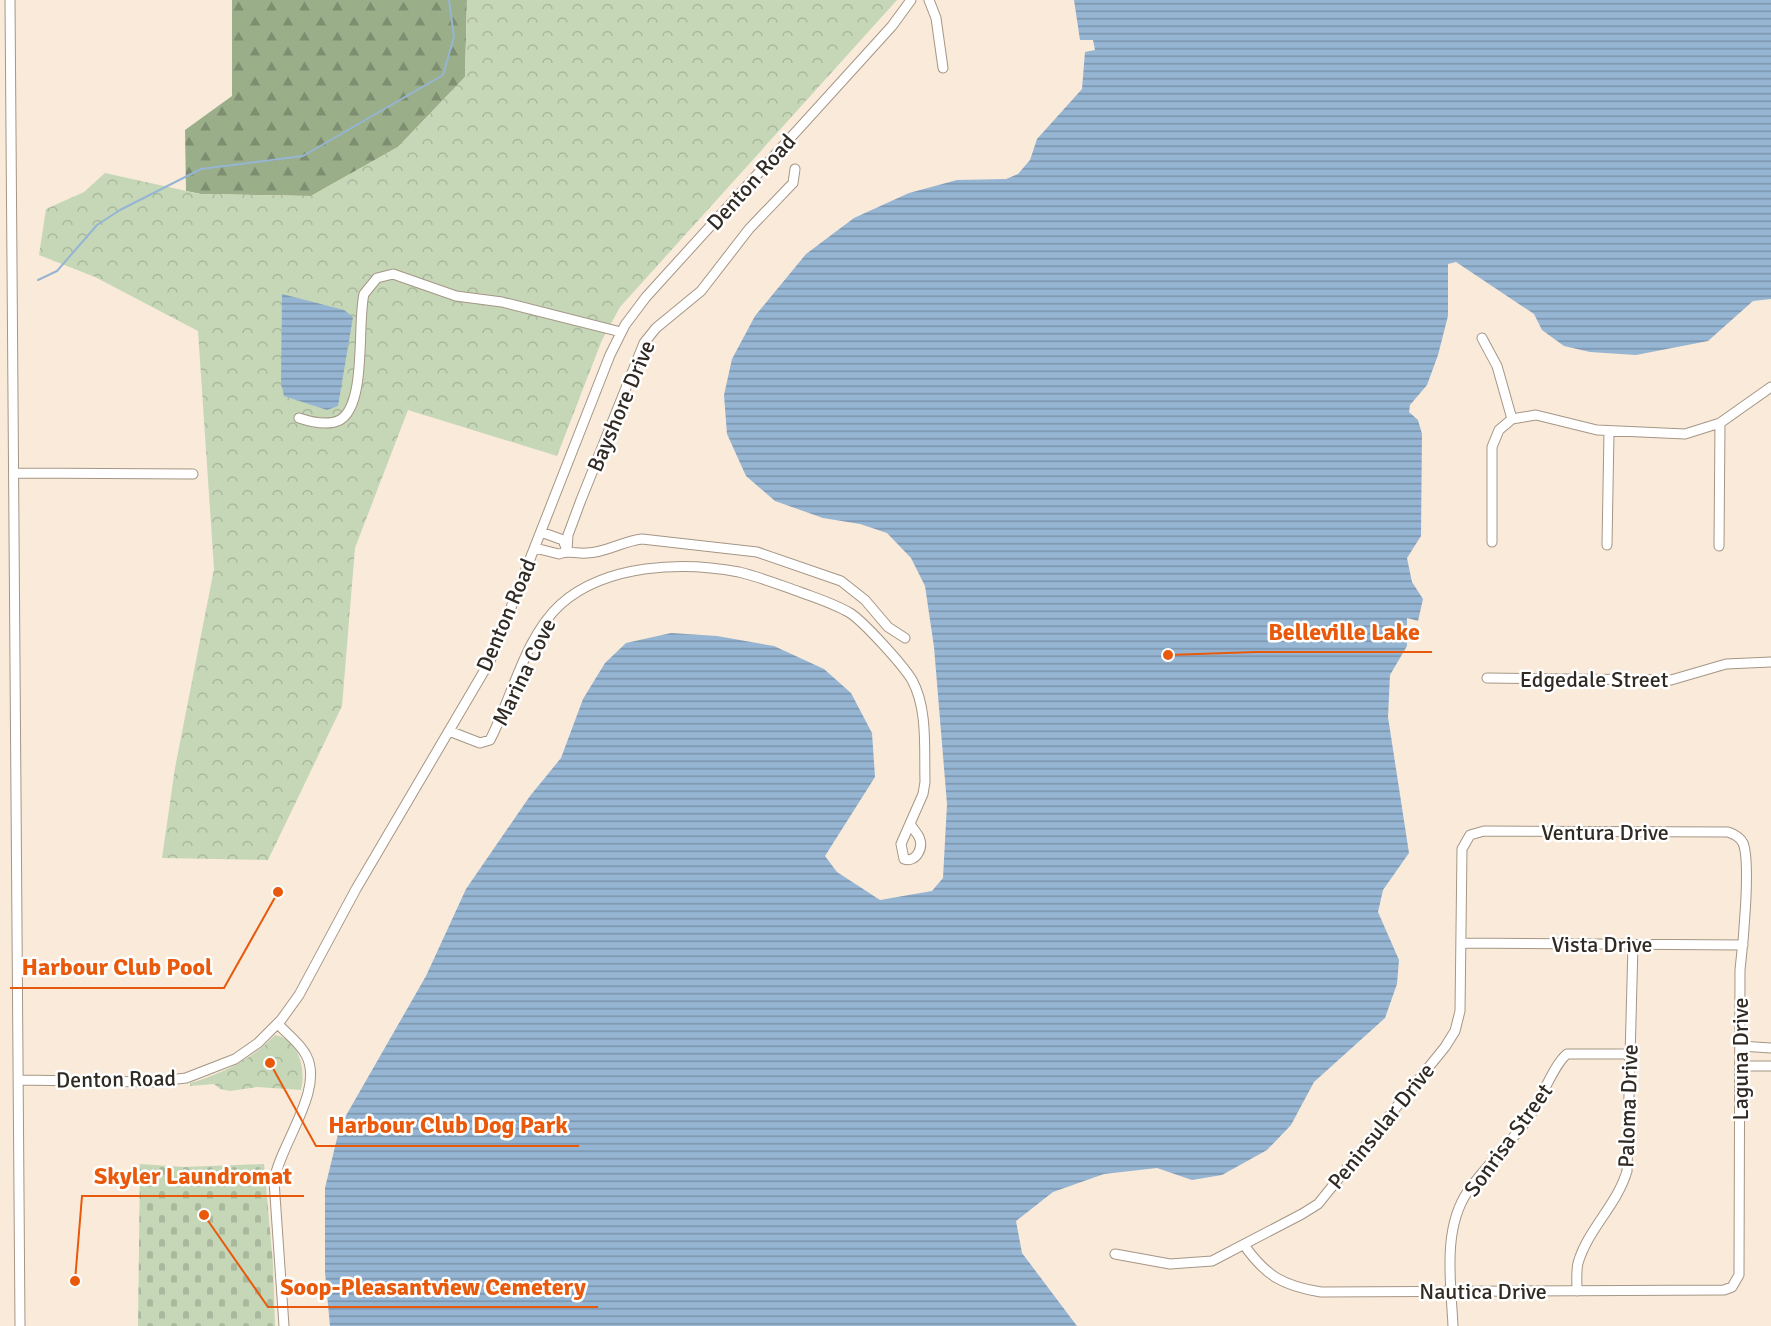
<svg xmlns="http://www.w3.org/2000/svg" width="1771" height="1326" viewBox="0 0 1771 1326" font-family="Signika,sans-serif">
	<defs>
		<pattern id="forest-firs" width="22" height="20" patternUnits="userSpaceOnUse" patternTransform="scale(1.5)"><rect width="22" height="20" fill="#9aae8a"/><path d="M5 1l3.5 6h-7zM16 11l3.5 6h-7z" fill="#7e8e70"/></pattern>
		<pattern id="cemetery-stones" width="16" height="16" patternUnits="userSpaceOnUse" patternTransform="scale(1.5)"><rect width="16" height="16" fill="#c5d7b7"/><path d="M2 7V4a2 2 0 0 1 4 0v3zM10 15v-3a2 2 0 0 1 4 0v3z" fill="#aab99d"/></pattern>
		<pattern id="park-crowns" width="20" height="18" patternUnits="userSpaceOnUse" patternTransform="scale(1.5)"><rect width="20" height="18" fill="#c5d7b7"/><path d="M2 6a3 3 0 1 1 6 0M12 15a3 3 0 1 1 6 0" fill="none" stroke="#aab99d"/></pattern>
		<pattern id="water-rules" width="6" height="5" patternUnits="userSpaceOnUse" patternTransform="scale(1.5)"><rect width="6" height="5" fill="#95b5d3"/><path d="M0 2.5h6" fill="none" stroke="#7a93ab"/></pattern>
	</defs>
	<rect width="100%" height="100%" fill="#faead9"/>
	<path fill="url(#forest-firs)" d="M232,0H467L465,77L398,147L311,196L201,194L186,191L185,130L232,96Z"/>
	<path fill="url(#cemetery-stones)" d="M140,1164L184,1167L264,1164L273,1264L275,1326H138Z"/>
	<path fill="url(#park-crowns)" d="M467,0H897L620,307L602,340L557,456L408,410L355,548L342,706L268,860L162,858L175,768L214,569L198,331L95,277L39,255L46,209L84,192L105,173L200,194L311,196L398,147L465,77Z
		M275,1035C300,1039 306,1071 301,1090L257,1087L230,1091L220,1089L214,1084L190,1086V1083C221,1074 253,1059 275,1035Z"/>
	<path fill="url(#water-rules)" d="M1074,0H1771V299L1753,301L1708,341L1636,355L1590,352L1564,346L1542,330L1534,314L1456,262L1448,264V316L1438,355L1427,385L1410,405L1409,412L1418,420L1422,434L1421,536L1407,558L1412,582L1423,599L1418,621L1407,618V646L1390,675L1388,717L1409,853L1383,890L1378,912L1399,960L1397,984L1385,1018L1314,1082L1291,1125L1267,1150L1222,1175L1192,1180L1157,1168L1104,1174L1053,1192L1016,1221L1022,1253L1077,1326H330L325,1272V1188L340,1126L426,976L466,889L530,796L561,758L583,699L605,663L626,643L671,633L717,636L774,646L824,669L851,693L872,733L875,777L825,856L837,872L880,900L932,891L943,878L947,804L934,647L925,586L911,558L887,533L860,524L823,518L775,501L746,476L727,434L724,395L732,359L755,316L806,254L854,218L909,193L957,180L1006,179L1018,174L1030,160L1037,139L1082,89L1085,52L1095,50L1093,40H1080Z
		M282,294L344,310L353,317L338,406L327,410L284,396L281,382Z"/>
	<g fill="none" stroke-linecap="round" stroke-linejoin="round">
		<path stroke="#95b5d3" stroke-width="2" d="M38,280L57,271L97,225L120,210L201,169L303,156L443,75L454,37L449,0"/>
		<g stroke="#a59686" stroke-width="11">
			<path id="minor" d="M10,0L20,1326
				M929,0L936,18L943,68
				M1482,338L1497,366L1512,419L1499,430L1492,447V542
				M299,418C311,422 328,426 340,420C367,404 357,323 364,294L377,278L393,274L456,296L502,302L621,332
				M1512,419L1536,415L1597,430L1685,434L1720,423L1771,387
				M15,473L193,474
				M541,532L563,540L566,548
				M1607,545L1609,432
				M1719,546L1720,423
				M535,548L559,554C569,550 576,554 587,553C605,553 623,541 642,539L757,552L841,581L865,600L888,627L905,638
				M567,551L568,535L581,500L644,343L656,328L701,291L749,229L793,183L795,169
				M1487,678L1671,680L1726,664L1771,662
				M449,731L480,743L490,740C512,698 525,636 561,604C606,564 683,561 739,572C760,577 780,585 800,592C816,598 835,604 850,613C864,622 903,665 912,680C928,709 924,749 925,782L923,794L901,844L904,859C916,863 924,848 919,837C917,833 913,829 911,825
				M1461,943L1743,945
				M278,1024C287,1034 300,1043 306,1055C325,1090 280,1144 274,1181L284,1326
				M1740,1046L1771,1048
				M1740,1066H1771
				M18,1080L151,1082L186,1078L235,1059L258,1043L281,1020L299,995L356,889L490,661L610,355L625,325L646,297L892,26L911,0
				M1115,1254L1170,1264L1212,1261L1302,1214L1318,1204L1445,1047L1455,1031L1460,1011L1462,849L1470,835L1484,831L1728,832C1734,834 1740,837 1743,843C1751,862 1743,945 1740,970L1739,1275L1732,1287L1724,1290L1321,1292C1283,1286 1266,1276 1244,1245
				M1577,1291C1577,1282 1576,1271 1578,1263C1588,1229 1617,1205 1627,1171L1633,944
				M1453,1326C1451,1283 1442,1229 1468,1191C1486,1166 1509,1145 1527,1120C1540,1103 1553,1065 1567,1054H1629"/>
		</g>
		<use href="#minor" stroke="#fff" stroke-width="9"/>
	</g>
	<g text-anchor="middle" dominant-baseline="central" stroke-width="5" stroke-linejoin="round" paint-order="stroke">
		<g font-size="22" fill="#302a23" stroke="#fff">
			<text transform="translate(751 182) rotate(-48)">Denton Road</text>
			<text transform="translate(621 406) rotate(-67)">Bayshore Drive</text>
			<text transform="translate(506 615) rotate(-67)">Denton Road</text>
			<text transform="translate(524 672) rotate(-64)">Marina Cove</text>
			<text x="1594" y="679">Edgedale Street</text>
			<text x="1605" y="832">Ventura Drive</text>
			<text x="1602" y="944">Vista Drive</text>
			<text transform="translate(1740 1059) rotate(-90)">Laguna Drive</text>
			<text transform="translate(116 1079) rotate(-1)">Denton Road</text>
			<text transform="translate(1628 1106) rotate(-88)">Paloma Drive</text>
			<text transform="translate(1381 1126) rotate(-51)">Peninsular Drive</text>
			<text transform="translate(1508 1140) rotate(-54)">Sonrisa Street</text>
			<text x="1483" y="1291">Nautica Drive</text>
		</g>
	</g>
	<path fill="none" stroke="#e8590c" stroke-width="2" d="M1168 655L1256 652H1432M278 892L224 988H10M270 1063L316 1146H579M75 1281L82 1196H304M204 1215L268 1307H598"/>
	<g fill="#e8590c" stroke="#fff" stroke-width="2">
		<circle cx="1168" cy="655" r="6"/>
		<circle cx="278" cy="892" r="6"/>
		<circle cx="270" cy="1063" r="6"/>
		<circle cx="75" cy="1281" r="6"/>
		<circle cx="204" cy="1215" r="6"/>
	</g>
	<g font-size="24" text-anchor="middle" font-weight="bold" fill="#e8590c" stroke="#fff" stroke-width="5" stroke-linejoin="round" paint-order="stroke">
		<text x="1344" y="640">Belleville Lake</text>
		<text x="117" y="975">Harbour Club Pool</text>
		<text x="448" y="1133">Harbour Club Dog Park</text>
		<text x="193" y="1184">Skyler Laundromat</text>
		<text x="433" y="1295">Soop-Pleasantview Cemetery</text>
	</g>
</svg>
